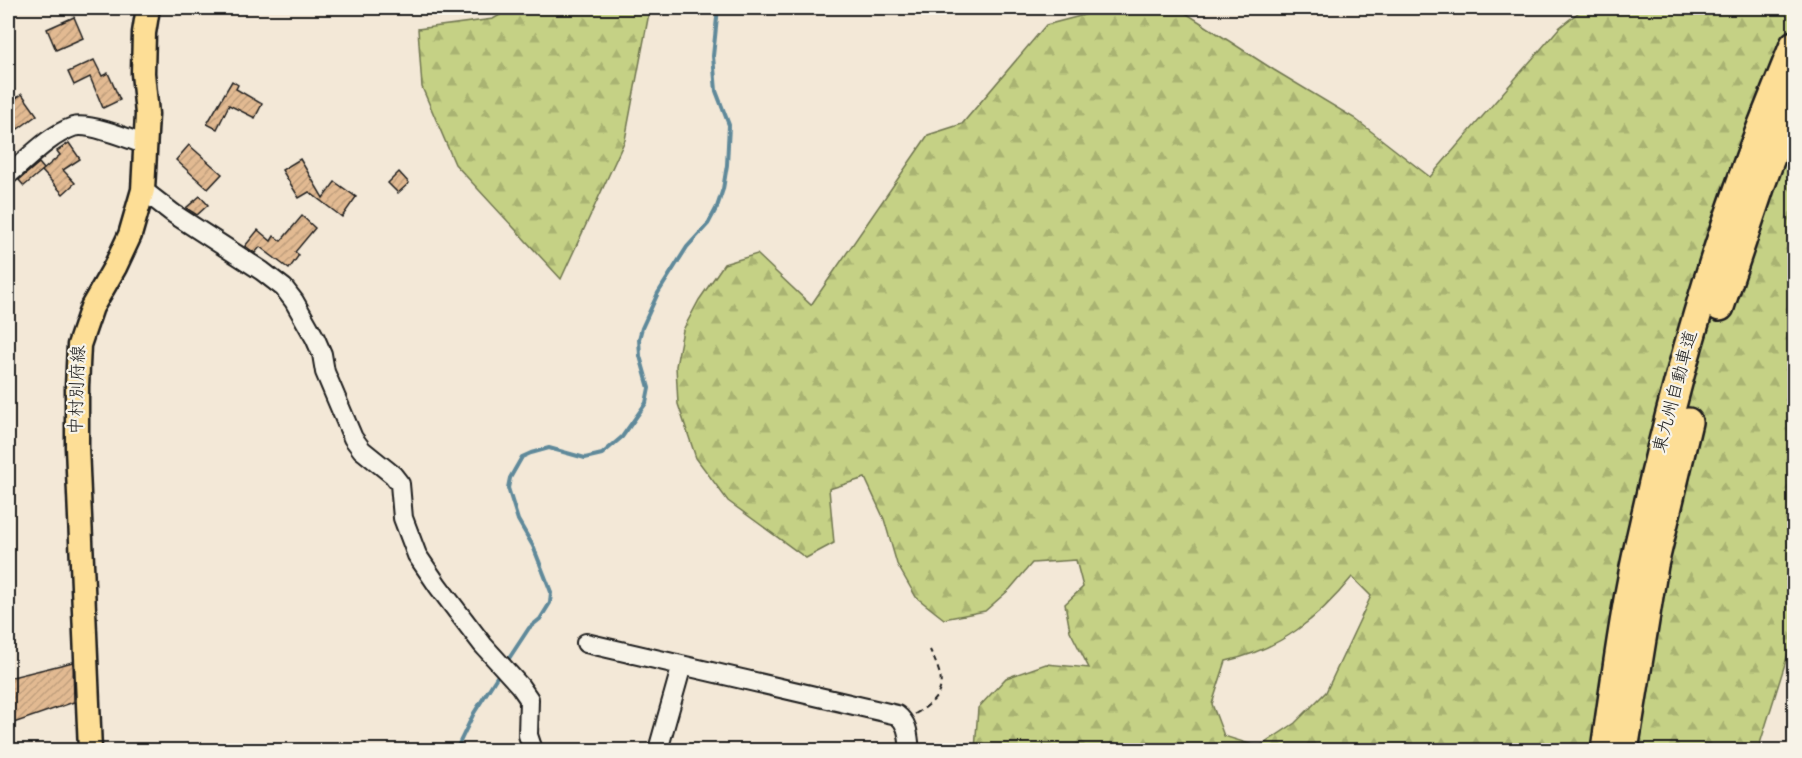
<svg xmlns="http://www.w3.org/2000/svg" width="1802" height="758" viewBox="0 0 1802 758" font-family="'Gochi Hand','Klee One',sans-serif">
	<defs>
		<pattern id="forest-firs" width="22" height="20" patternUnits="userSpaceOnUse" patternTransform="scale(1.5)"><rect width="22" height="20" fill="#c5d185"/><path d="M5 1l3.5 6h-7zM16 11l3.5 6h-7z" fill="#a9b372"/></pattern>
		<pattern id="building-hatch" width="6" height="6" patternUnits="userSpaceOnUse" patternTransform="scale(1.5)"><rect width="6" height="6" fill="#e2ba92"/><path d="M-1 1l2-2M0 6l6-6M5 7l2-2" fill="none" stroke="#c19f7d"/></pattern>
	</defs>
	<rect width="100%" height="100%" fill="#f3e8d7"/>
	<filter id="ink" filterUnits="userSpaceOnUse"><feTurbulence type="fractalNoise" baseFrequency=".0167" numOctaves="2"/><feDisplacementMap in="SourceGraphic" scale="12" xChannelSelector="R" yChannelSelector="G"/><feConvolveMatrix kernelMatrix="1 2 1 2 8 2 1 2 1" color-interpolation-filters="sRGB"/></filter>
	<g filter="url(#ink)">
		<path fill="url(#forest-firs)" stroke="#707650" stroke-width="1.5" fill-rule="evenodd" d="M512,8H650L625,140L561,279L455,164L422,87L418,29L493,19Z
			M1111,8H1178L1274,70L1354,118L1430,177L1560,27L1584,8H1794V635L1758,750H975L978,708L1006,678L1046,664L1089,668L1070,631L1065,604L1083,587L1076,560L1032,563L1010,589L985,611L944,619L916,597L897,564L884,519L865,478L829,489L834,543L806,558L728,501L696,458L678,404L676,366L683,330L699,300L724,264L757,254L811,305L928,135L962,124L1046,25ZM1352,577L1371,596L1326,692L1295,723L1259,747L1224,736L1212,704L1226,661C1280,649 1318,619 1352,577Z"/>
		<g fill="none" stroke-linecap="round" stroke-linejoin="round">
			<path stroke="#5f899a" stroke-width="4" d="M506,663L529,628L540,619L550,603L551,592L533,546L518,520L508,488L510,478L522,457L531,453L549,448L585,458L602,454L622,437L646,403L649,388L640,356L639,339L642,328L658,293L687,247L708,224L717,207L723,189L727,165L729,125L716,91L713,56L718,8
				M456,750L474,713L500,672"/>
		</g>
		<path fill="url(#building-hatch)" stroke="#1c1c1c" stroke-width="1.5" d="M74,17L83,38L56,50L47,29Z
			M94,60L102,76L108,73L120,100L103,108L90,77L74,85L68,72Z
			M232,81L238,85L236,89L262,104L255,118L229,105L217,129L207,124Z
			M22,94L37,115L18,129L8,114V104Z
			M69,143L80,159L63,170L75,183L63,194L42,171L60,155L57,151Z
			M189,145L222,174L208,189L176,160Z
			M300,159L323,198L335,182L356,197L342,217L309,192L299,198L282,170Z
			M39,163L44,169L24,186L19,180Z
			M399,172L409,183L398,193L388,183Z
			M200,196L208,205L197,215L186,208Z
			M302,216L315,228L295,252L299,255L289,269L260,247L255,253L245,246L258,230L271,241L274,236L281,241Z
			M73,662L74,702L8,725V678Z"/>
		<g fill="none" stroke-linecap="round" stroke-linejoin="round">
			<g stroke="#1c1c1c" stroke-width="22">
				<path id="minor" d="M8,175C28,159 48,136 73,127C88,122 130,139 146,145
					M143,190L174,214L262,271L284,288L294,301L315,338L322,354L325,372L353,438L362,450L393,475L400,484L403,518L417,555L438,586L483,645L520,686L529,699L528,735L533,750
					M586,643L897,715C909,724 908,737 910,750
					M658,750L682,665"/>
			</g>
			<g stroke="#1c1c1c" stroke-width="27">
				<path id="major" d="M90,750L77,447V387L79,345L92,307L115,267L130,235L143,190L147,114L143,73L144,33L148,8"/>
			</g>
			<g stroke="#1c1c1c" stroke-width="32">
				<path id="highway" d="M1720,307L1762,182L1794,95
					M1605,750C1616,674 1626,597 1644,522C1670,405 1702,288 1743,176C1758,132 1777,88 1794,45
					M1624,750L1654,565L1688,422"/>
			</g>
			<path stroke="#1c1c1c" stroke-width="2" stroke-dasharray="6 4.5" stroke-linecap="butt" d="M915,714C948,695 945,681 930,650"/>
			<use href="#minor" stroke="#f7f3e8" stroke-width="18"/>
			<use href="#major" stroke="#fdde96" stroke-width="22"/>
			<use href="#highway" stroke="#fdde96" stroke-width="27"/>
		</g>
	</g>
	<g text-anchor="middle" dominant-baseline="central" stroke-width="4.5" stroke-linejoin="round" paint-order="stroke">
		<g font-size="18" fill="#1c1c1c" stroke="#f7f3e8">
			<text transform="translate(79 390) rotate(-88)">中村別府線</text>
			<text transform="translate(1677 392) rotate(-75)">東九州自動車道</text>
		</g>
	</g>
	<rect width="1802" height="758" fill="none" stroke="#f7f3e8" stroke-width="30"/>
	<rect x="15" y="15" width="1772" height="728" fill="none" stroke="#1c1c1c" stroke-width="2" filter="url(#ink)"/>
</svg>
